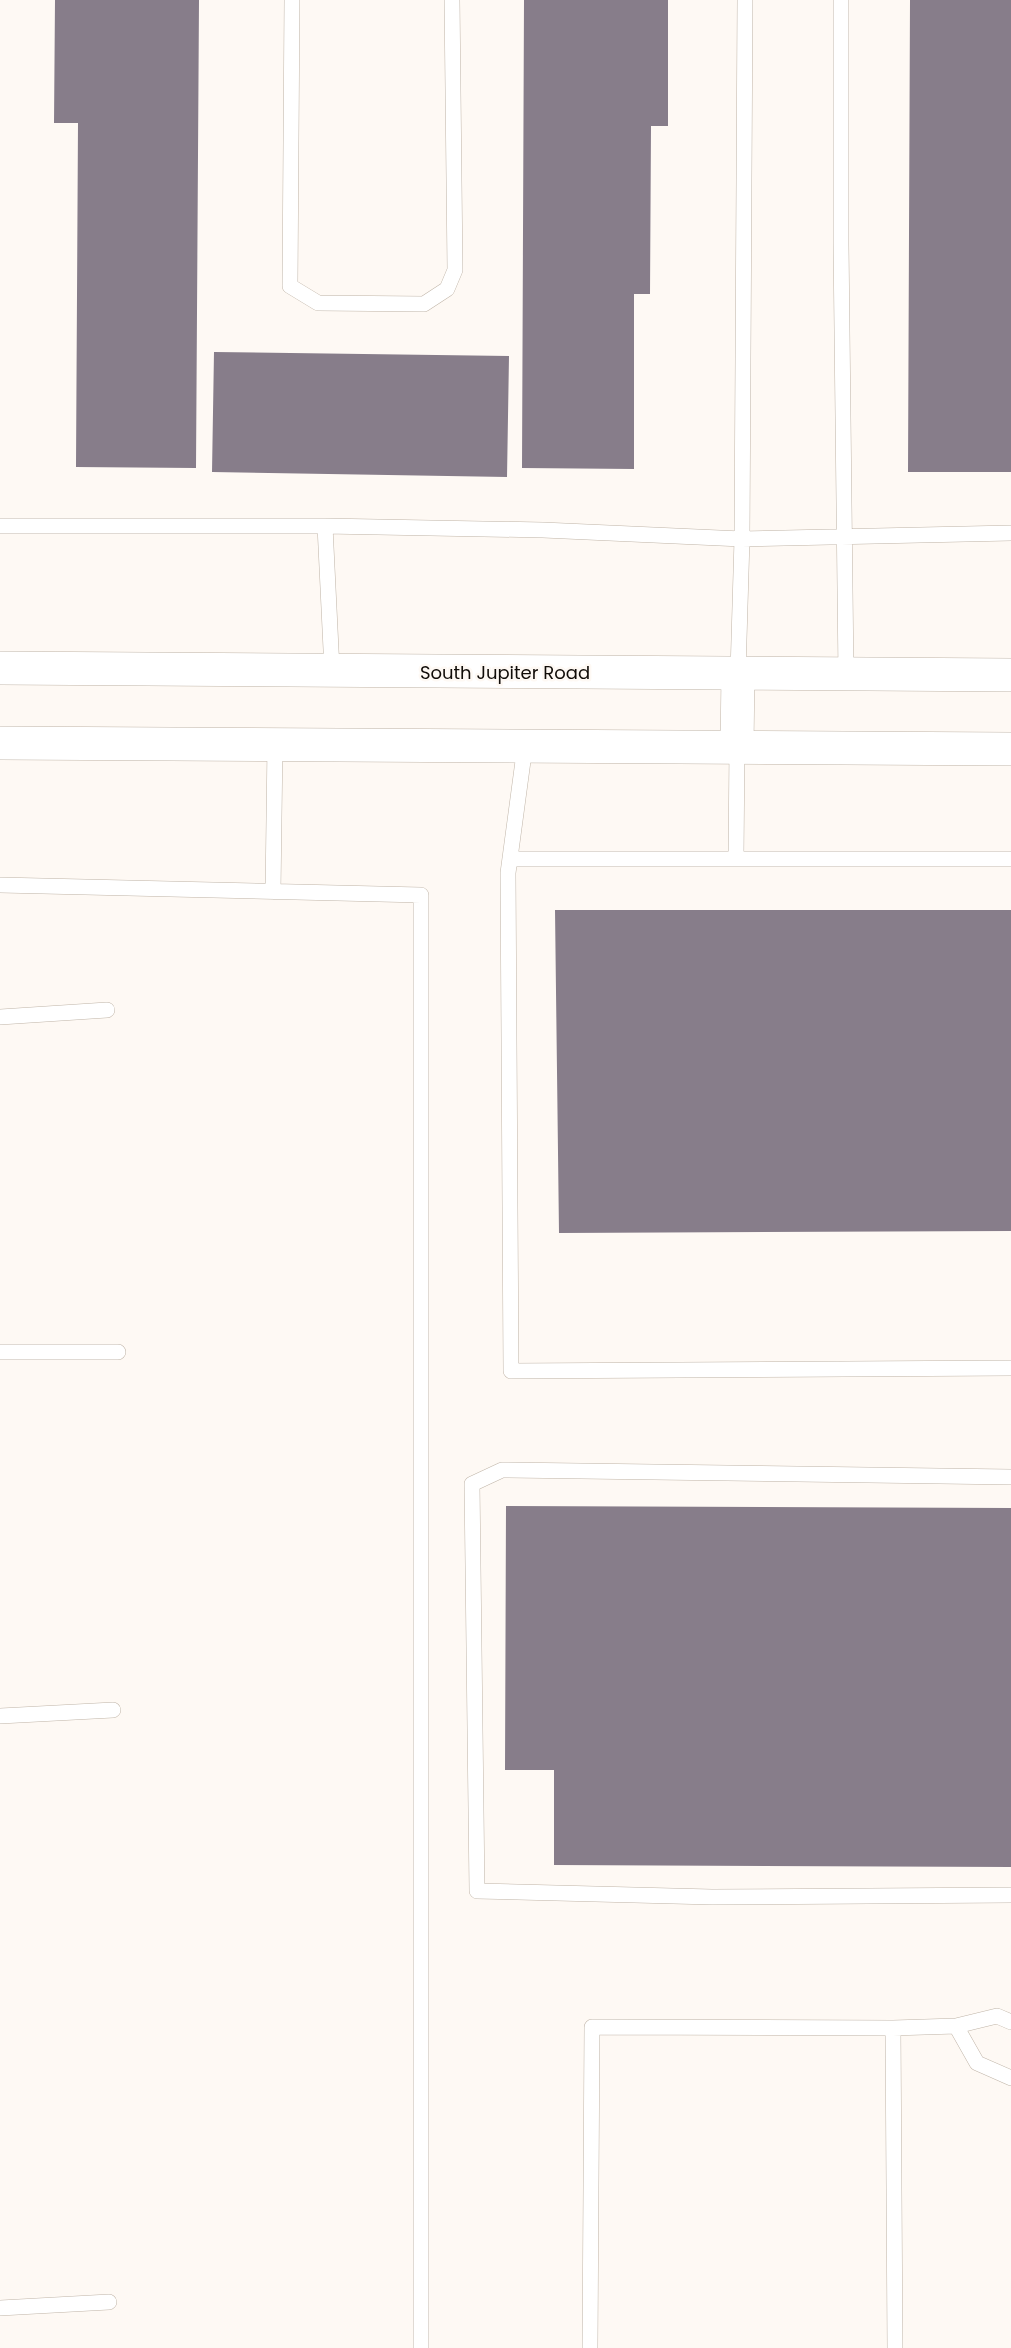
<svg xmlns="http://www.w3.org/2000/svg" width="1011" height="2348" viewBox="0 0 1011 2348" font-family="Poppins,sans-serif">
	<rect width="100%" height="100%" fill="#fef9f4"/>
	<path fill="#877d8a" d="M55,0H199L196,468L76,467L78,123H54Z
		M524,0H668V126H651L650,294H634V469L522,468Z
		M910,0H1011V472H908Z
		M214,352L509,356L507,477L212,472Z
		M555,910H1011V1231L559,1233Z
		M506,1506L1011,1508V1867L554,1865V1770H505Z"/>
	<g fill="none" stroke-linecap="round" stroke-linejoin="round">
		<g stroke="#c0b5a8" stroke-width="16">
			<path id="service" d="M292,0L290,286L318,303L424,304L447,289L455,270L452,0
				M745,0L742,539L1011,533
				M841,0V244L846,674
				M0,526H325L332,670
				M325,526L543,530L742,539L738,673
				M525,746L508,873L511,1371L1011,1368
				M510,859H1011
				M736,859L737,747
				M0,885L421,895V2348
				M273,892L275,745
				M0,1017L107,1010
				M0,1352H118
				M1011,1477L502,1470L472,1484L477,1891L712,1897L1011,1895
				M0,1716L113,1710
				M956,2026L977,2063L1011,2078
				M893,2028L895,2348
				M0,2308L109,2302
				M590,2348L592,2027L893,2028L956,2026L997,2016L1011,2022"/>
		</g>
		<g stroke="#c0b5a8" stroke-width="34">
			<path id="primary" d="M0,668L1011,675
				M0,743L1011,749
				M737,747L738,673"/>
		</g>
		<use href="#service" stroke="#fff" stroke-width="15"/>
		<use href="#primary" stroke="#fff" stroke-width="33"/>
	</g>
	<g text-anchor="middle" dominant-baseline="central" stroke-width="5" stroke-linejoin="round" paint-order="stroke">
		<g font-size="18" fill="#100c08" stroke="#fef9f4">
			<text x="505" y="672">South Jupiter Road</text>
		</g>
	</g>
</svg>
